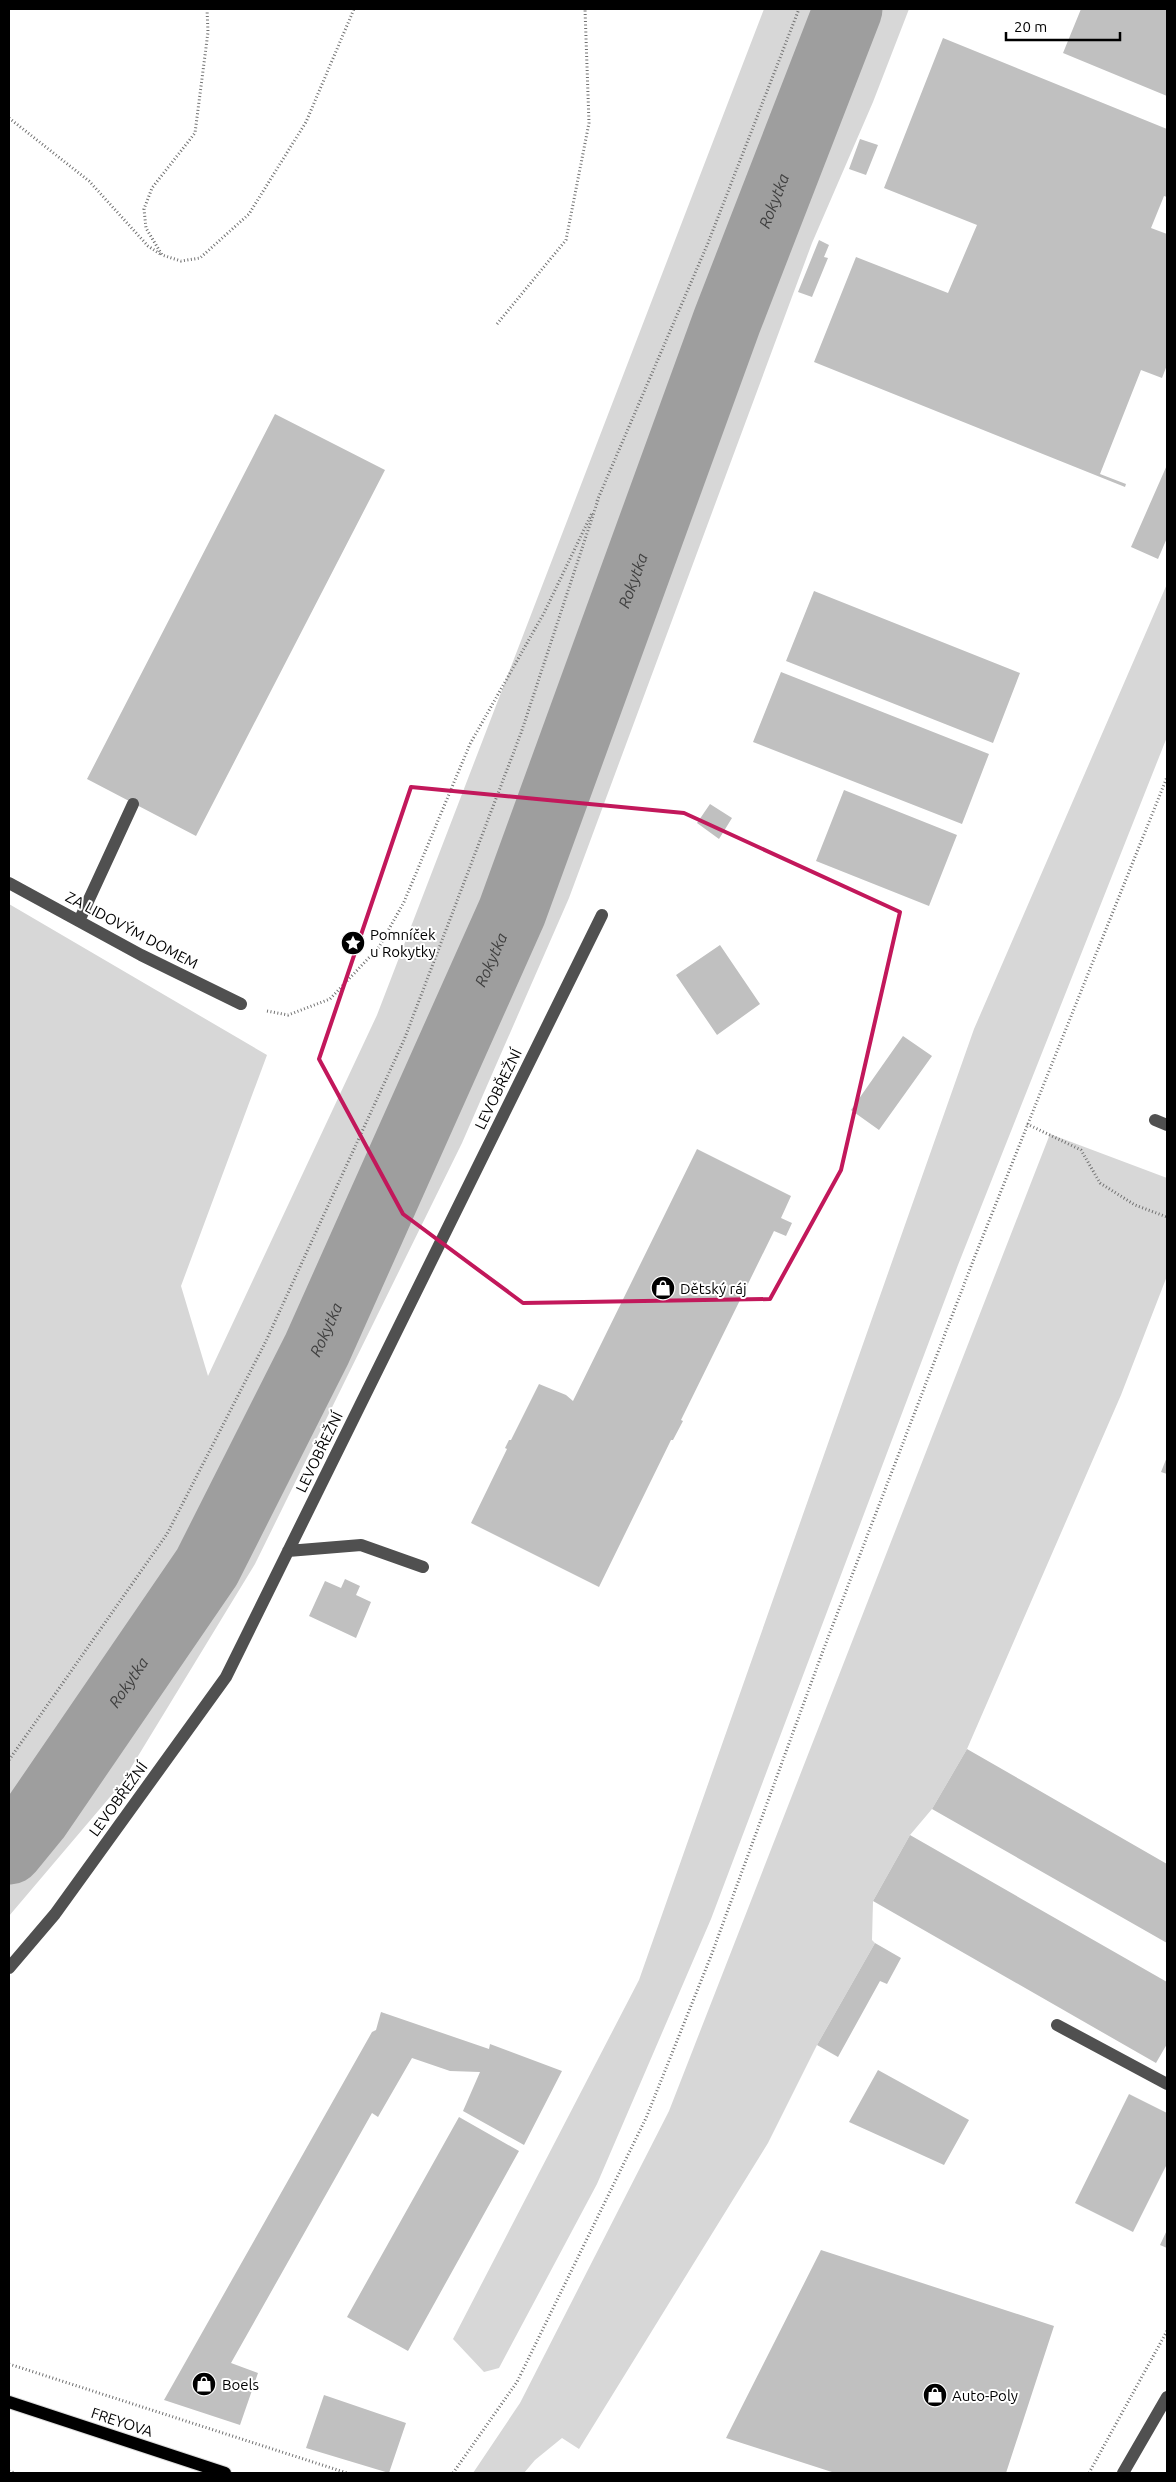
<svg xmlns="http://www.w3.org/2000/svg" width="1176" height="2482" viewBox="0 0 1176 2482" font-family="Ubuntu,sans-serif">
	<rect width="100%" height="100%" fill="#fff"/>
	<path fill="#d7d7d7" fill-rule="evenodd" d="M764,9H909L873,102L812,243L569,898L462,1143L255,1564L121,1784L9,1916V904L267,1055L181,1286L208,1376L377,1015ZM681,505L611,689V688Z
		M1167,584V737L958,1265L711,1919L597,2184L499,2368L484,2372L453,2339L639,1980L974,1029Z
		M1050,1134L1167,1178V1276L1121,1395L967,1749L932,1809L910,1835L873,1901L872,1940L875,1943L817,2045L768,2143L579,2449L562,2438L535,2460L524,2473H473L520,2403L669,2111Z"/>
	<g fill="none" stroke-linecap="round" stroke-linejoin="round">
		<path stroke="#9e9e9e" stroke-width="69" id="s1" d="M9,1850L36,1817L207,1567L317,1349L512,912L727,321L848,9"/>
	</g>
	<path fill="#c0c0c0" d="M1081,9H1167V96L1063,53Z
		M943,38L1167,129V197L1164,196L1151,228L1167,234V365L1162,378L1141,370L1100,474L1126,484L1125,487L814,362L856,257L948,293L977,225L884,188Z
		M860,139L878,145L866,175L849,169Z
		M819,240L829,245L824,257L828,258L812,297L798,292Z
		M275,414L385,470L196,836L87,779Z
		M1167,465V538L1158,559L1131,547Z
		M814,591L1020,673L993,743L786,661Z
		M781,672L989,754L962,824L753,742Z
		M844,790L957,835L929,906L816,861Z
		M710,804L732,818L719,839L697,823Z
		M720,945L760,1004L717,1035L676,975Z
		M903,1036L932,1056L879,1130L851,1110Z
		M697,1149L791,1196L781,1218L792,1223L786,1236L774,1231L681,1420L683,1421L673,1440H671L599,1587L471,1523L507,1449L505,1448L509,1440H511L539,1384L566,1395L573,1401Z
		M1167,1457V1474L1161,1472Z
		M345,1579L360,1586L356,1595L371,1602L356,1638L309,1616L325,1581L341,1588Z
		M967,1749L1167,1864V1943L932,1809Z
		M910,1835L1167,1982V2044L1156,2063L873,1901Z
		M875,1943L901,1958L887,1984L880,1981L838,2057L817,2045Z
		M381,2012L489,2049L490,2044L562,2071L524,2145L463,2111L480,2072L450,2071L412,2058L378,2117L372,2113L231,2363L258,2373L240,2425L164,2400L372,2032L376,2030Z
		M878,2070L969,2120L944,2165L849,2122Z
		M1129,2094L1167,2113V2164L1133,2232L1075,2203Z
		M459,2117L519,2151L408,2351L347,2317Z
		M1167,2230V2248L1160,2245Z
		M821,2250L1054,2326L1006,2473H835L726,2438Z
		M324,2395L406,2423L389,2473L306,2448Z"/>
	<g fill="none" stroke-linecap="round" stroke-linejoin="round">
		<g stroke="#dbdbdb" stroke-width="14">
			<path id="major" d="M9,2402L225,2473"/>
		</g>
		<path stroke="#727272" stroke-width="3" stroke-dasharray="1 2.5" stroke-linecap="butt" d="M207,9L208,32L195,133L152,188L144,209L146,228L162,255L181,261L200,258L249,214L306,122L354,9
			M9,118L89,181L148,246L160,254
			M497,324L566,240L589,123L585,9
			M597,501L708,243L799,9
			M267,1011L288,1015L330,999L379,947L404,902L470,744L544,613L592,513
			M1027,1124L1081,1150L1100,1183L1135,1205L1167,1217
			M9,1760L167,1534L266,1341L404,1040L521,733L598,500
			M9,2364L347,2473
			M9,2471L15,2473
			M453,2473L517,2382L646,2118L711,1956L824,1648L975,1256L1167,777
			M1089,2473L1167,2331"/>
		<path stroke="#505050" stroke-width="12" d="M9,883L141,955L241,1004
			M79,921L133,804
			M1155,1120L1167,1125
			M288,1551L361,1545L423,1567
			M9,1968L55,1914L226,1677L602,915
			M1057,2025L1167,2084
			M1123,2473L1167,2397"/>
		<use href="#major" stroke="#000" stroke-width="12"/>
	</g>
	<path fill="none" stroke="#c2185b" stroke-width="4" stroke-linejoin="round" d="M411,787L684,813L900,912L841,1170L770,1299L523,1303L403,1214L319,1059Z"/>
	<defs>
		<g id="sight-disc" transform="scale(1.25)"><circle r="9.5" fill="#000" stroke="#fff"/><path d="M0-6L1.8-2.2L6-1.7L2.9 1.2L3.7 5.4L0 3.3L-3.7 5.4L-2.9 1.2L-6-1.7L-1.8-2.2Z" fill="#fff"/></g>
		<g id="shop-disc" transform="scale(1.25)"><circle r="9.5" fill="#000" stroke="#fff"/><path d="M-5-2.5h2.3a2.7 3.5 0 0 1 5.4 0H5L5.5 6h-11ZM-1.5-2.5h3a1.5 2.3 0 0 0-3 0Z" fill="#fff"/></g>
	</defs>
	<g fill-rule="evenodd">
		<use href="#sight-disc" x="353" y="943"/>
		<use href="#shop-disc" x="663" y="1288"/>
		<use href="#shop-disc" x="204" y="2384"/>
		<use href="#shop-disc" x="935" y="2395"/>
	</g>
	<g text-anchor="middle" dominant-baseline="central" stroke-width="4" stroke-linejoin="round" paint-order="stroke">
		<g font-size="15" fill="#000" stroke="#fff">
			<text transform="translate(132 930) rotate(28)">ZA LIDOVÝM DOMEM</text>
			<text transform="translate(498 1089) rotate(-64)">LEVOBŘEŽNÍ</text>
			<text transform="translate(319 1452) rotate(-64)">LEVOBŘEŽNÍ</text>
			<text transform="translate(118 1799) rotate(-54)">LEVOBŘEŽNÍ</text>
			<text transform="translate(122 2422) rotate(18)">FREYOVA</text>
		</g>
		<g font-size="15" fill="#000" stroke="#fff" text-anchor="start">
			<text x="370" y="934">Pomníček<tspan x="370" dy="17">u Rokytky</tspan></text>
			<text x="680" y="1288">Dětský ráj</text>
			<text x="222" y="2384">Boels</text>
			<text x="952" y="2395">Auto-Poly</text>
		</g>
		<g font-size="16" font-style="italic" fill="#3f3f3f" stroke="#fff">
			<text stroke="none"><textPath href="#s1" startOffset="1826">Rokytka</textPath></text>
			<text stroke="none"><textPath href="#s1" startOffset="1421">Rokytka</textPath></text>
			<text stroke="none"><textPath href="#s1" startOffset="1016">Rokytka</textPath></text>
			<text stroke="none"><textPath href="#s1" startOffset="611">Rokytka</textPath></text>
			<text stroke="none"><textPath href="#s1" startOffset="206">Rokytka</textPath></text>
		</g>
	</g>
	<rect width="1176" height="2482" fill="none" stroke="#000000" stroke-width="20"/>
	<path d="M1006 32v8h114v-8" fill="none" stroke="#000000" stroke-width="2.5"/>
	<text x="1014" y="32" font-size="15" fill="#000000" stroke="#ffffff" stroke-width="4" paint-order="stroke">20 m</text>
</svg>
